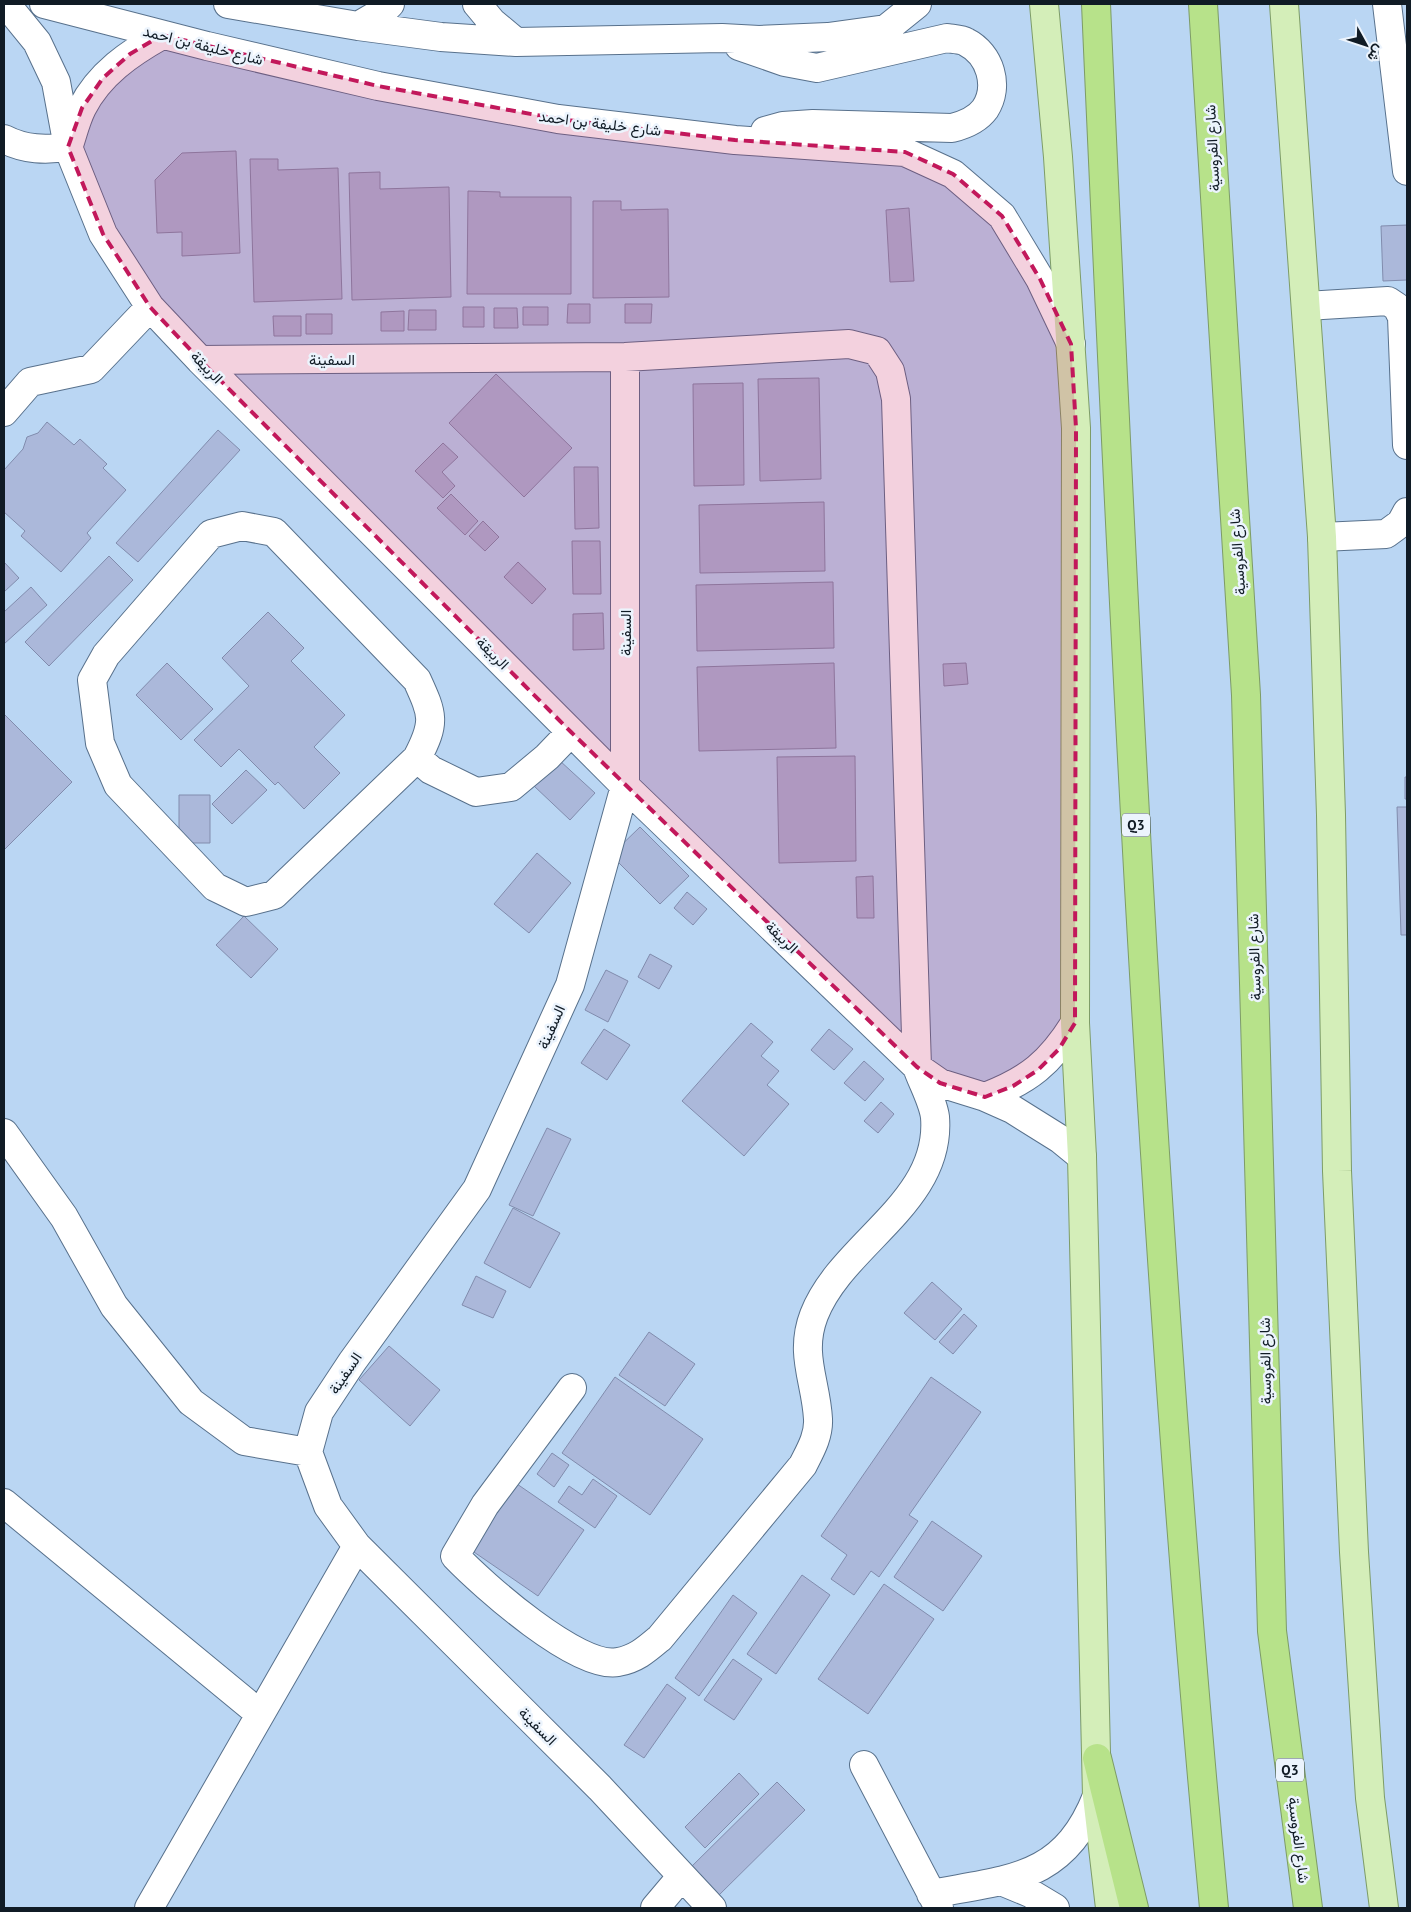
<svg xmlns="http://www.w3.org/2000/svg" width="1411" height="1912" viewBox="0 0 1411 1912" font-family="'PT Sans',Vazirmatn,sans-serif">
	<rect width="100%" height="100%" fill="#bad6f3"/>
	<path fill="#abb8da" stroke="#818cad" d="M236,151L240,253L182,256V232L157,233L155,180L182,153Z
		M250,159H278V170L338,168L342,299L254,302Z
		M380,172V189L449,187L451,297L352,300L349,173Z
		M468,191L500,192V197H571V294H467Z
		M593,201H621V210L668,209L669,297L593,298Z
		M909,208L914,281L890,282L886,210Z
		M1407,225V280L1383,281L1381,226Z
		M568,304H590V323H567Z
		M625,304H652L651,323H625Z
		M463,307H484V327H463Z
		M523,307H548V325H523Z
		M494,308H517L518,328H494Z
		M409,310H436V330H408Z
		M404,311V331H381V312Z
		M306,314H332V334H306Z
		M273,316H301V336H274Z
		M496,374L572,448L524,497L449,423Z
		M819,378L821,479L760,481L758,379Z
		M743,383L744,485L694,486L693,384Z
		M47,422L74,445L80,439L107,464L103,468L126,490L87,533L91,538L61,572L21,536L25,531L4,512V470L23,449L27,437L38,433Z
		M218,430L240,450L138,562L116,543Z
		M443,443L458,457L442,472L455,486L443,498L415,471Z
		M574,467H598L599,528L575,529Z
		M451,494L478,521L465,535L437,508Z
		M824,502L825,571L700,573L699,505Z
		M483,521L499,537L485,551L469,536Z
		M572,541H600L601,594H573Z
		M109,556L133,580L49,666L25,642Z
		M4,562L19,578L4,592Z
		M518,562L546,589L532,604L504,577Z
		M833,582L834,648L697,651L696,585Z
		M31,587L47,605L4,644V612Z
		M268,612L304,648L291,661L345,715L314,747L340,773L304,809L278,782L275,785L239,749L221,767L194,740L249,686L222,658Z
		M603,613L604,649L573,650V614Z
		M167,663L213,709L181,740L136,695Z
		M834,663L836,748L699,751L697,667Z
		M966,663L968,684L944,686L943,664Z
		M4,714L72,782L4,850Z
		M855,756L856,861L779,863L777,757Z
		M559,760L595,793L570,820L534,786Z
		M246,770L267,790L232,824L212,804Z
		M1405,777H1407V799H1405Z
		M179,795H210V843H179Z
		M1397,807H1407V935H1401Z
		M640,827L689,876L660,904L611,855Z
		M537,853L571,883L529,933L494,904Z
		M873,876L874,918H857L856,877Z
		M687,892L707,909L693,925L674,908Z
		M244,916L278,949L251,978L216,945Z
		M650,954L672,966L659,989L638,977Z
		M606,970L628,981L608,1022L585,1010Z
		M751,1023L773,1042L761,1056L779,1071L767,1085L789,1104L744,1156L682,1101Z
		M604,1029L630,1045L607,1080L581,1063Z
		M829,1029L853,1049L834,1070L811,1050Z
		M864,1061L884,1079L865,1101L844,1083Z
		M881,1102L894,1114L878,1133L864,1121Z
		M547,1128L571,1139L533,1216L509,1205Z
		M513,1208L560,1233L530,1288L484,1263Z
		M476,1276L506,1291L493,1318L462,1305Z
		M932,1282L962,1309L935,1340L904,1313Z
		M964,1314L977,1326L953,1354L939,1342Z
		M649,1332L695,1364L665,1406L619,1375Z
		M389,1346L440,1390L410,1426L359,1380Z
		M615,1377L703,1439L650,1515L562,1453Z
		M931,1377L981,1412L909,1515L918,1521L879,1577L871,1571L854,1595L831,1579L847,1555L821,1536Z
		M552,1453L569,1465L554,1487L537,1474Z
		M593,1479L617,1496L595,1528L558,1502L569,1486L582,1495Z
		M517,1484L584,1530L538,1596L471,1550Z
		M932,1521L982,1556L943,1611L894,1577Z
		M802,1575L830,1595L776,1674L747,1654Z
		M884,1584L934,1619L868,1714L818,1679Z
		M733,1595L757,1613L699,1696L675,1678Z
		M733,1659L762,1679L734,1720L704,1700Z
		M667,1684L686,1698L644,1758L624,1745Z
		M739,1773L759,1794L705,1848L685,1827Z
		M777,1782L805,1810L715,1899L687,1871Z"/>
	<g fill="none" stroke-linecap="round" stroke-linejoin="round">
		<g stroke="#58718c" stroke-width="30">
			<path id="minor" d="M6,4L37,42L56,82L68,147L103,234L150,307L200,360L625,786L917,1067L940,1083L985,1097L1012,1109L1060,1139L1082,1157
				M44,4L207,46L378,86L558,119L735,140L905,152L953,174L1002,216L1040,279L1071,344
				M228,4L358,26L441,37L516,42L722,38L759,40L828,37L886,29L917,4
				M477,4L492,22L516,42
				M1387,4L1407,171
				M358,26L382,12L390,4
				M739,46L785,62L817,68L947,38C952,39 961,39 966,42C990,54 1000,86 985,109C977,120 964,125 952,128L813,124L783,126L765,131
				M4,139C25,150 46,150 68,147
				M69,145C73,133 76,120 82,108C99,74 130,53 162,35
				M1306,306L1388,301L1397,307L1402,317L1407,445
				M625,357V786L570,985L477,1189L352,1362L319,1412L308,1452L328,1506L357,1546L600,1788L712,1908
				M200,360L625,357L849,344L877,351L890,371L896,399L917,1067C922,1082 933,1101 935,1117C942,1203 842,1243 814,1315C799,1354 816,1381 818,1419C819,1436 810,1451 803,1465L660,1638C647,1649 636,1659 618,1662C578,1670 483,1585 455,1556L485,1505L572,1388
				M4,412L30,382L91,369L150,307
				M1322,537L1386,534L1401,523L1407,512
				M417,758C436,722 433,715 417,680L274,532L242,526L211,534L106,655L92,680L100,743L118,785L215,887L246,902L274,895L417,758L431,770L476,792L511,787L547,757L571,732
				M985,1097C1029,1080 1050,1063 1075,1023
				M4,1133L64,1217L114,1306L191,1402L244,1441L308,1452
				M4,1503L260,1714
				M864,1765L939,1908
				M1001,1881L1030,1893L1055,1908
				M931,1894C1010,1879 1064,1880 1097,1796
				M149,1908L357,1546
				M655,1908L682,1876"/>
		</g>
		<g stroke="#7d9c67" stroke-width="30">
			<path id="major" d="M1044,4L1058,157L1076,428L1075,1023L1082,1157L1097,1796L1110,1908
				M1284,4L1322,537L1331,815L1337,1171L1354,1552L1370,1798L1384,1908"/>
		</g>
		<g stroke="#7d9c67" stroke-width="30">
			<path id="highway" d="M1096,4C1124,639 1154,1275 1214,1908
				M1203,4L1246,695L1272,1631L1308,1908
				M1097,1758L1134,1908"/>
		</g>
		<use href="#minor" stroke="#fff" stroke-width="28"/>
		<use href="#major" stroke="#d4eeb9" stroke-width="28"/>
		<use href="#highway" stroke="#b7e28a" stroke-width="28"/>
	</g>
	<path fill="#c2185b" fill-opacity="0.2" stroke="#c2185b" stroke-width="4" stroke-dasharray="10 6" stroke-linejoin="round" d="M162,35L378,86L558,119L735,140L905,152L953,174L1002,216L1040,279L1071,344L1076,428L1075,1023L1059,1049L1038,1070L1013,1086L985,1097L940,1083L917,1067L571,732L200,360L150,307L103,234L68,147L82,108L103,78L130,54Z"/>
	<g text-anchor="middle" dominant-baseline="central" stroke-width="5" stroke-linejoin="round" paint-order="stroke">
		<g fill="#ecf4fd" stroke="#525c66" stroke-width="1">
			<rect x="1122" y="813.5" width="28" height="23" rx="4"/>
			<rect x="1276" y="1758.5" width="28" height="23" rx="4"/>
		</g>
		<g font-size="14" font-weight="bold" fill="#101b25">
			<text x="1136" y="825">Q3</text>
			<text x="1290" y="1770">Q3</text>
		</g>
		<g font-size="15" fill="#101b25" stroke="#ecf4fd">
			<text transform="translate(203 45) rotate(14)">شارع خليفة بن احمد</text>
			<text transform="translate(600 123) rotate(7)">شارع خليفة بن احمد</text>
			<text transform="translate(1212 148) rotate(-93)">شارع الفروسية</text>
			<text x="332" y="359">السفينة</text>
			<text transform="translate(207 367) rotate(46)">الربيقة</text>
			<text transform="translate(1237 552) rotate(-94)">شارع الفروسية</text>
			<text transform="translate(625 633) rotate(-90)">السفينة</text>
			<text transform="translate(493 653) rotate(45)">الربيقة</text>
			<text transform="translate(782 937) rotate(44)">الربيقة</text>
			<text transform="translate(1254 957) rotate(-92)">شارع الفروسية</text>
			<text transform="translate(551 1027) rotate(-66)">السفينة</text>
			<text transform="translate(1265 1361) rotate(-91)">شارع الفروسية</text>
			<text transform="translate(345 1373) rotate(-56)">السفينة</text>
			<text transform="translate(538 1726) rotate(45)">السفينة</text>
			<text transform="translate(1299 1840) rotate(83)">شارع الفروسية</text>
		</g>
	</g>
	<rect width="1411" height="1912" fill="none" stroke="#101b25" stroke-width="10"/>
	<g transform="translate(1366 45) rotate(130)" stroke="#ecf4fd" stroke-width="4" paint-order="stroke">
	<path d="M0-4L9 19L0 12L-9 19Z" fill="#101b25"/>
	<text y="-8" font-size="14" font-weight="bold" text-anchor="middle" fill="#101b25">ش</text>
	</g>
</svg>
